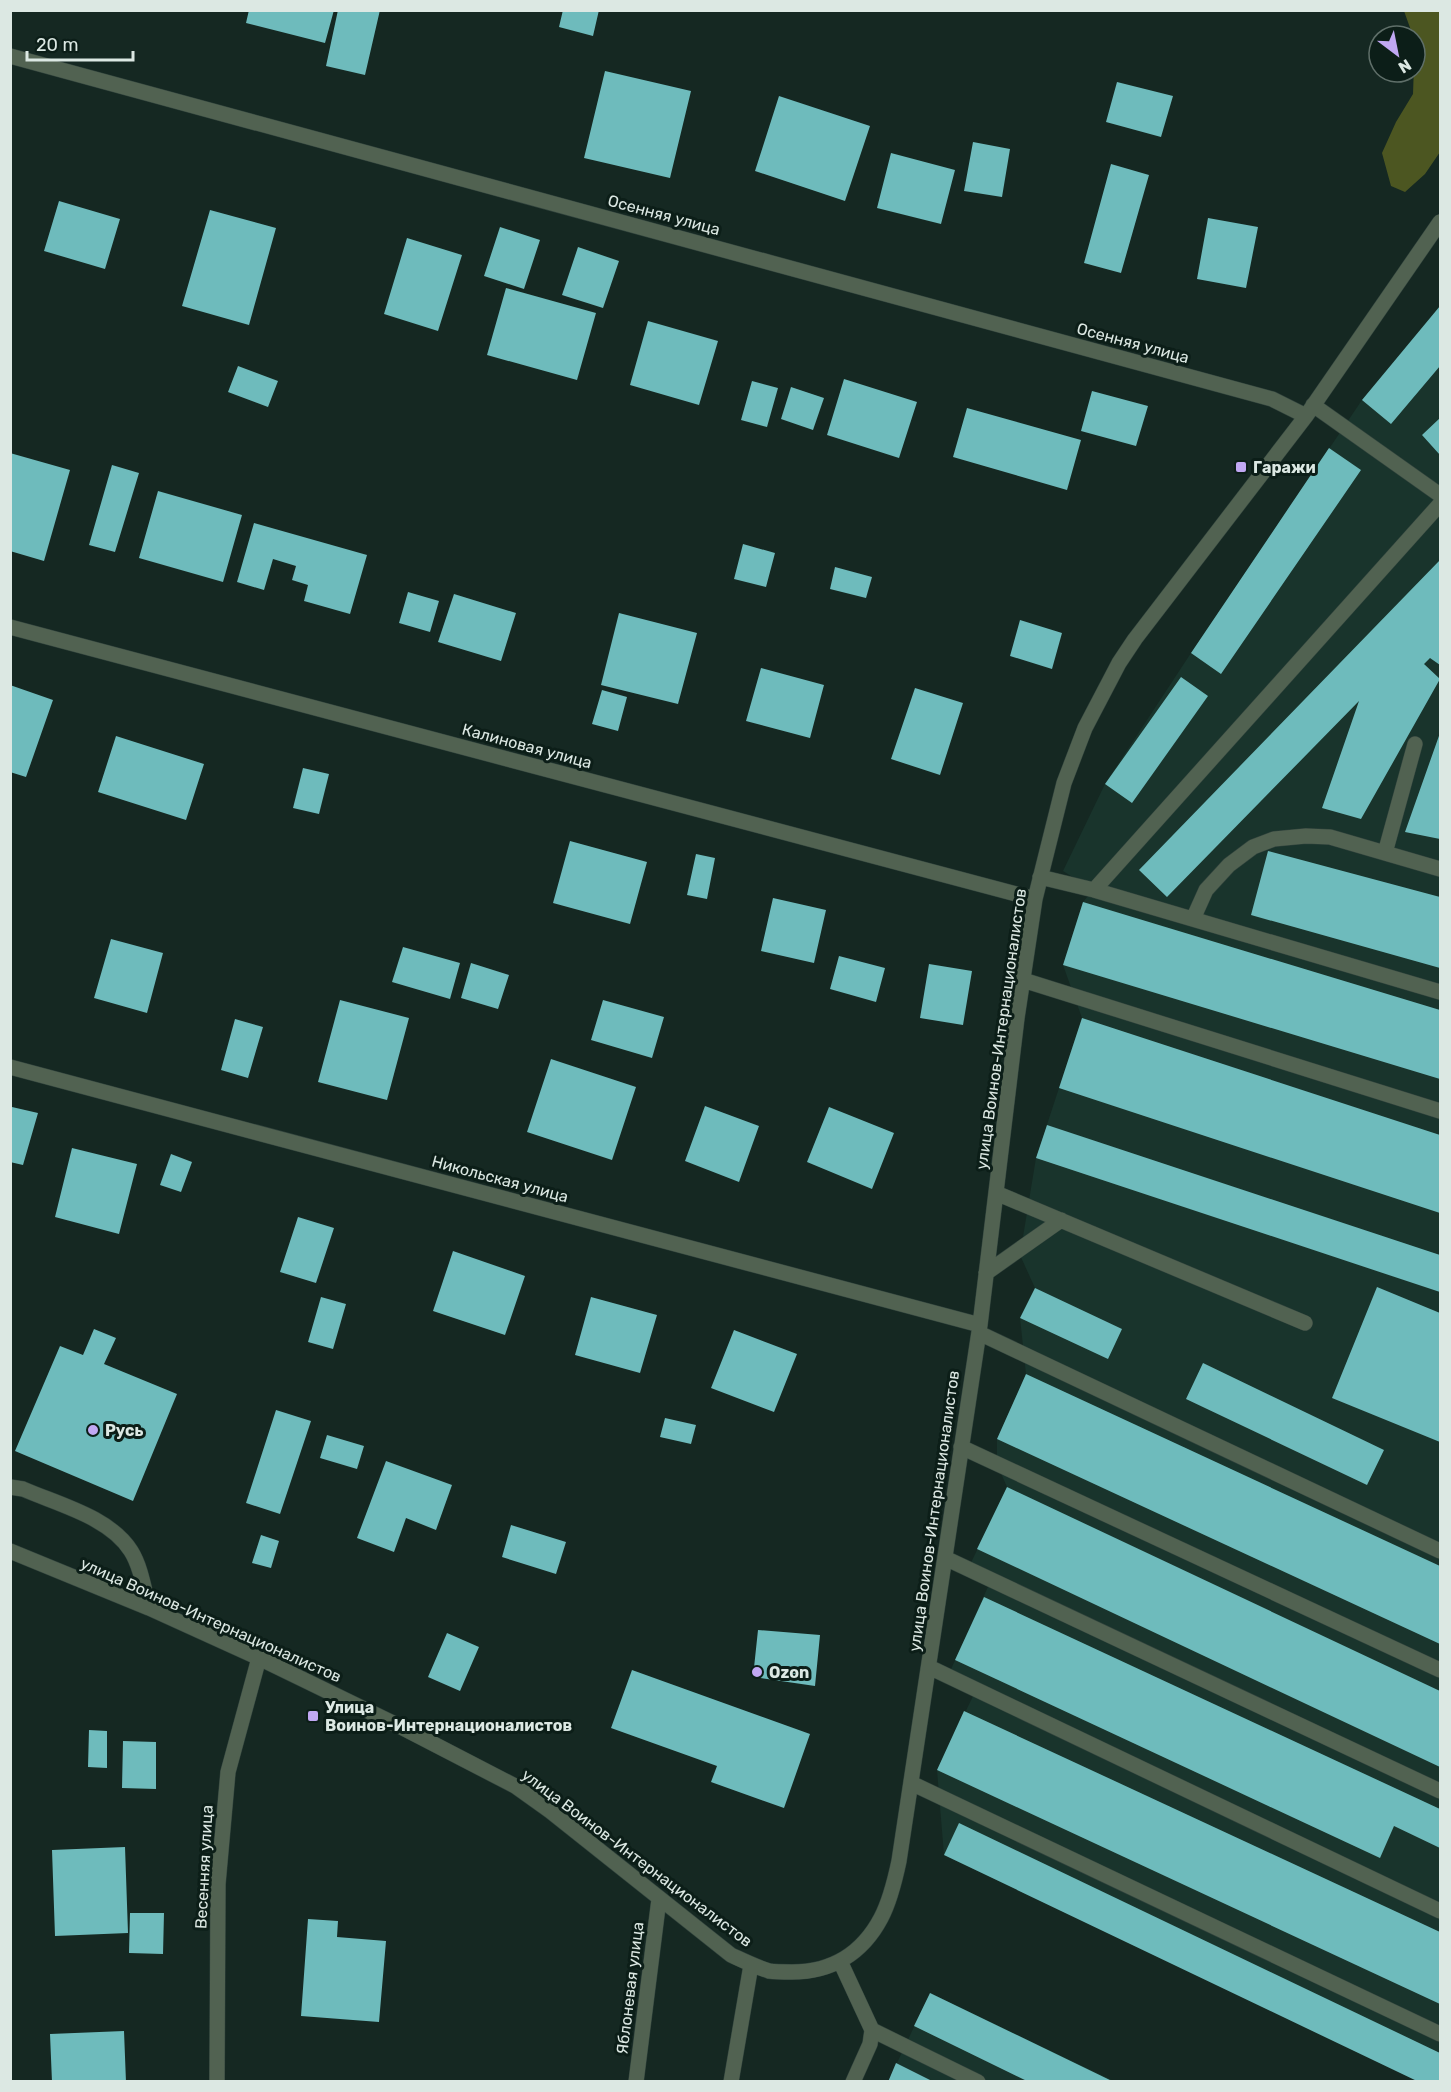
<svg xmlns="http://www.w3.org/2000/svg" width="1451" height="2092" viewBox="0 0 1451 2092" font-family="Rubik,sans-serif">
	<rect width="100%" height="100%" fill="#152822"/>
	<path fill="#19342c" d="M1440,307V2081H1419L944,1855L937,1770L976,1690L948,1676L991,1580L968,1569L1007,1487L997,1464V1439L1026,1374L1020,1318L1035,1288L1020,1255L1036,1158L1082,1018L1063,965L1083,902L1093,890L1063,871L1105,784L1191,653L1362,400Z
		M930,1993L1114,2081L888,2082Z"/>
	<path fill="#4c5621" d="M1404,11H1440V152L1425,174L1405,192L1391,186L1382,153L1396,122L1413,94L1415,36H1413Z"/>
	<path fill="#6ebbbc" d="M249,10H334L325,43L246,23Z
		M338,10H380L365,75L326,66Z
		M563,10H599L593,36L559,27Z
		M605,71L691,91L670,178L584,158Z
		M1117,82L1173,96L1161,137L1106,122Z
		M779,96L870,126L845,201L755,171Z
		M973,142L1010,149L1002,197L964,191Z
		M891,153L955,170L941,224L877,208Z
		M1111,164L1149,175L1121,273L1084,263Z
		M59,201L120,219L105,269L44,251Z
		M210,210L276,228L249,325L182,306Z
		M1208,218L1258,227L1246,288L1197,279Z
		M500,227L540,240L524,289L484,276Z
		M407,238L462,255L438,331L384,314Z
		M578,247L619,261L603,308L562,295Z
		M506,288L596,313L577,380L487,355Z
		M1440,306V366L1391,424L1362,400Z
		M648,321L718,341L699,405L630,385Z
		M238,366L278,381L268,407L228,392Z
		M844,379L917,402L899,458L827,435Z
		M752,381L778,388L767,427L741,420Z
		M791,387L824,398L813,430L781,419Z
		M1092,391L1148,406L1136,446L1081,431Z
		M967,408L1081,440L1067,490L953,457Z
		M1440,418V455L1422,435Z
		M1329,448L1361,470L1221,674L1191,653Z
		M10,453L70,470L44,561L10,551Z
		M112,465L139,473L115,552L89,545Z
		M158,491L242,515L223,582L139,558Z
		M254,523L367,555L350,614L304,601L308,585L292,580L296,566L273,559L264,590L237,582Z
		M743,544L775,553L766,587L734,579Z
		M1440,560V665L1430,658L1424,664L1440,679L1361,819L1322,808L1359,701L1167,897L1139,870Z
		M835,567L872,577L866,598L830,589Z
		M408,592L439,601L430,632L399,623Z
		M454,594L516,613L501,661L438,642Z
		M619,613L697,633L678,704L601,685Z
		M1020,620L1062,633L1052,669L1010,656Z
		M761,668L824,685L810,738L746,721Z
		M1181,677L1208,696L1132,803L1105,784Z
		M10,685L53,700L26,777L10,772Z
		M915,688L963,703L940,775L891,759Z
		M602,690L627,697L618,731L592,724Z
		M1440,733V839L1405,832Z
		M116,736L204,764L186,820L98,792Z
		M303,768L329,774L319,814L293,808Z
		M570,841L647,862L630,924L553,903Z
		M1268,851L1440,897V968L1251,915Z
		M696,854L715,858L707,899L687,895Z
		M773,898L826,910L814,963L761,951Z
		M1083,902L1440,1010V1079L1063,965Z
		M111,939L163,953L147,1013L94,998Z
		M403,947L460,963L450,999L392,982Z
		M839,956L885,968L876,1002L830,989Z
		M471,963L509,975L498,1009L461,998Z
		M929,964L972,971L963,1025L920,1018Z
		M340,1000L409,1018L387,1100L318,1082Z
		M603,1000L664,1017L652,1058L591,1040Z
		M1082,1018L1440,1135V1213L1059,1088Z
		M235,1019L263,1027L248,1078L221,1070Z
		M551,1059L636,1087L612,1160L527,1132Z
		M705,1106L759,1126L739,1182L685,1161Z
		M12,1107L38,1113L23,1165L10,1162V1113Z
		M829,1107L894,1133L872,1189L807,1162Z
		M1047,1125L1440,1255V1292L1036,1158Z
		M72,1148L137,1164L119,1234L55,1217Z
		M171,1154L192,1162L181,1192L160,1185Z
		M298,1217L334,1228L316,1283L280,1272Z
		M453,1251L525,1276L505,1335L433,1311Z
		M1377,1287L1440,1313V1442L1332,1398Z
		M1035,1288L1122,1329L1108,1359L1020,1318Z
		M321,1297L346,1304L333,1349L308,1342Z
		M591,1297L657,1315L640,1373L575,1355Z
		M94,1329L116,1338L104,1364L177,1394L133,1501L15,1451L60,1346L83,1355Z
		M734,1330L797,1354L774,1412L711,1388Z
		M1203,1363L1384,1450L1367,1485L1186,1399Z
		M1026,1374L1440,1566V1644L997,1439Z
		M276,1410L311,1421L280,1514L246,1503Z
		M665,1418L696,1425L691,1444L660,1437Z
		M327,1435L364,1446L357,1469L320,1458Z
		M386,1461L452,1485L436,1530L406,1518L394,1552L357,1538Z
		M1007,1487L1440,1691V1767L977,1549Z
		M511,1525L566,1542L556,1574L502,1557Z
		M261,1535L279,1541L271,1568L252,1563Z
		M984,1597L1440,1809V1848L1394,1826L1380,1858L955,1660Z
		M758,1630L820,1635L815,1686L753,1677Z
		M447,1633L479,1647L460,1691L428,1677Z
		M632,1670L810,1734L784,1808L711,1782L717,1766L611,1728Z
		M964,1711L1440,1932V2004L937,1770Z
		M89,1730L107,1731V1768L88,1767Z
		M123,1741L156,1742V1789L122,1788Z
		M959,1823L1440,2053V2082H1419L944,1855Z
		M125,1847L128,1933L55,1936L52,1850Z
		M130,1913H164L163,1954L129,1953Z
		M308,1919L338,1921L337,1937L386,1941L379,2022L301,2016Z
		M930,1993L1114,2082H1029L914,2026Z
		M124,2031L126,2082H52L50,2034Z
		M896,2063L934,2082H888Z"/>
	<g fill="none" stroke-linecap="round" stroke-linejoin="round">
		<g stroke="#31433d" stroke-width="16">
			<path id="minor" d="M10,56L1272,399L1306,416
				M1313,405L1440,495
				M10,627L1035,899
				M1385,853L1415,744
				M1040,877L1094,890L1440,992
				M1094,890L1440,504
				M1193,919L1206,890L1229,865L1253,847L1274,839L1306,836L1330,837L1440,869
				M1023,980L1440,1111
				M10,1067L980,1325
				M996,1193L1305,1323
				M986,1273L1061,1220
				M979,1333L1440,1551
				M961,1447L1440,1670
				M10,1487L23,1489C57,1504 110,1517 131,1551C141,1567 144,1589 149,1608
				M10,1551L149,1608L259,1658L401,1727L515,1786L550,1811L731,1955C744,1961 756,1967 769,1971C776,1972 785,1972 792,1972C831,1972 862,1954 881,1918C890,1901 895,1880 899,1861L980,1325L1017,1018L1035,899L1064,783L1085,728L1119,663L1135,639L1306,416L1440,222
				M945,1558L1440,1791
				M929,1667L1440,1911
				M911,1783L1440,2034
				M840,1961L872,2030L870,2044L853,2082
				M872,2030L978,2082
				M217,2082L218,1884L228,1772L259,1658
				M636,2082L659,1899
				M731,2082L751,1965"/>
		</g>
		<use href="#minor" stroke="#516251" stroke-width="15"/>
	</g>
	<g fill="#c1a8f3" stroke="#0c1e18" stroke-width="2">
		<rect x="1235" y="461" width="12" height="12" rx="3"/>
		<circle cx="93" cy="1430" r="6"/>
		<circle cx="757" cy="1672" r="6"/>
		<rect x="307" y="1710" width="12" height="12" rx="3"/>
	</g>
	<g text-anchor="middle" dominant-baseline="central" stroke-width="6" stroke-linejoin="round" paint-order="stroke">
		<g font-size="16" fill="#dce8e3" stroke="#0c1e18">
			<text transform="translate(664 215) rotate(15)">Осенняя улица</text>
			<text transform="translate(1133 343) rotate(15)">Осенняя улица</text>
			<text transform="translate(527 746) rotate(15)">Калиновая улица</text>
			<text transform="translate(1001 1029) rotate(-82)">улица Воинов-Интернационалистов</text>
			<text transform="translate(500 1179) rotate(15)">Никольская улица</text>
			<text transform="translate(934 1511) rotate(-82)">улица Воинов-Интернационалистов</text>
			<text transform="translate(211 1620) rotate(24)">улица Воинов-Интернационалистов</text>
			<text transform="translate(637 1858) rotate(37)">улица Воинов-Интернационалистов</text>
			<text transform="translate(204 1867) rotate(-87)">Весенняя улица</text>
			<text transform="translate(630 1988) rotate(-83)">Яблоневая улица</text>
		</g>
		<g font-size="16" font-weight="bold" fill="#dce8e3" stroke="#0c1e18" text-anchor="start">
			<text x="1253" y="467">Гаражи</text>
			<text x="105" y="1430">Русь</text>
			<text x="769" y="1672">Ozon</text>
			<text x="325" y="1707">Улица<tspan x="325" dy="18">Воинов-Интернационалистов</tspan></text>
		</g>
	</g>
	<rect width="1451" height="2092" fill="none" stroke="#dce8e3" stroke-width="24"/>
	<g transform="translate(1397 54) rotate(148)"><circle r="28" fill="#0c1e18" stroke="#5f6f69" stroke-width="1.5"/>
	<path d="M0-4.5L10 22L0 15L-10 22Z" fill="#c1a8f3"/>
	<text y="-9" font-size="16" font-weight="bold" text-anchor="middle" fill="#dce8e3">N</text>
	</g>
	<path d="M27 51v9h106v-9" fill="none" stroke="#dce8e3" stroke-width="3"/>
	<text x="36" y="51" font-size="18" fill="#dce8e3" stroke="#0c1e18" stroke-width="4.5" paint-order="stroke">20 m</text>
</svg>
